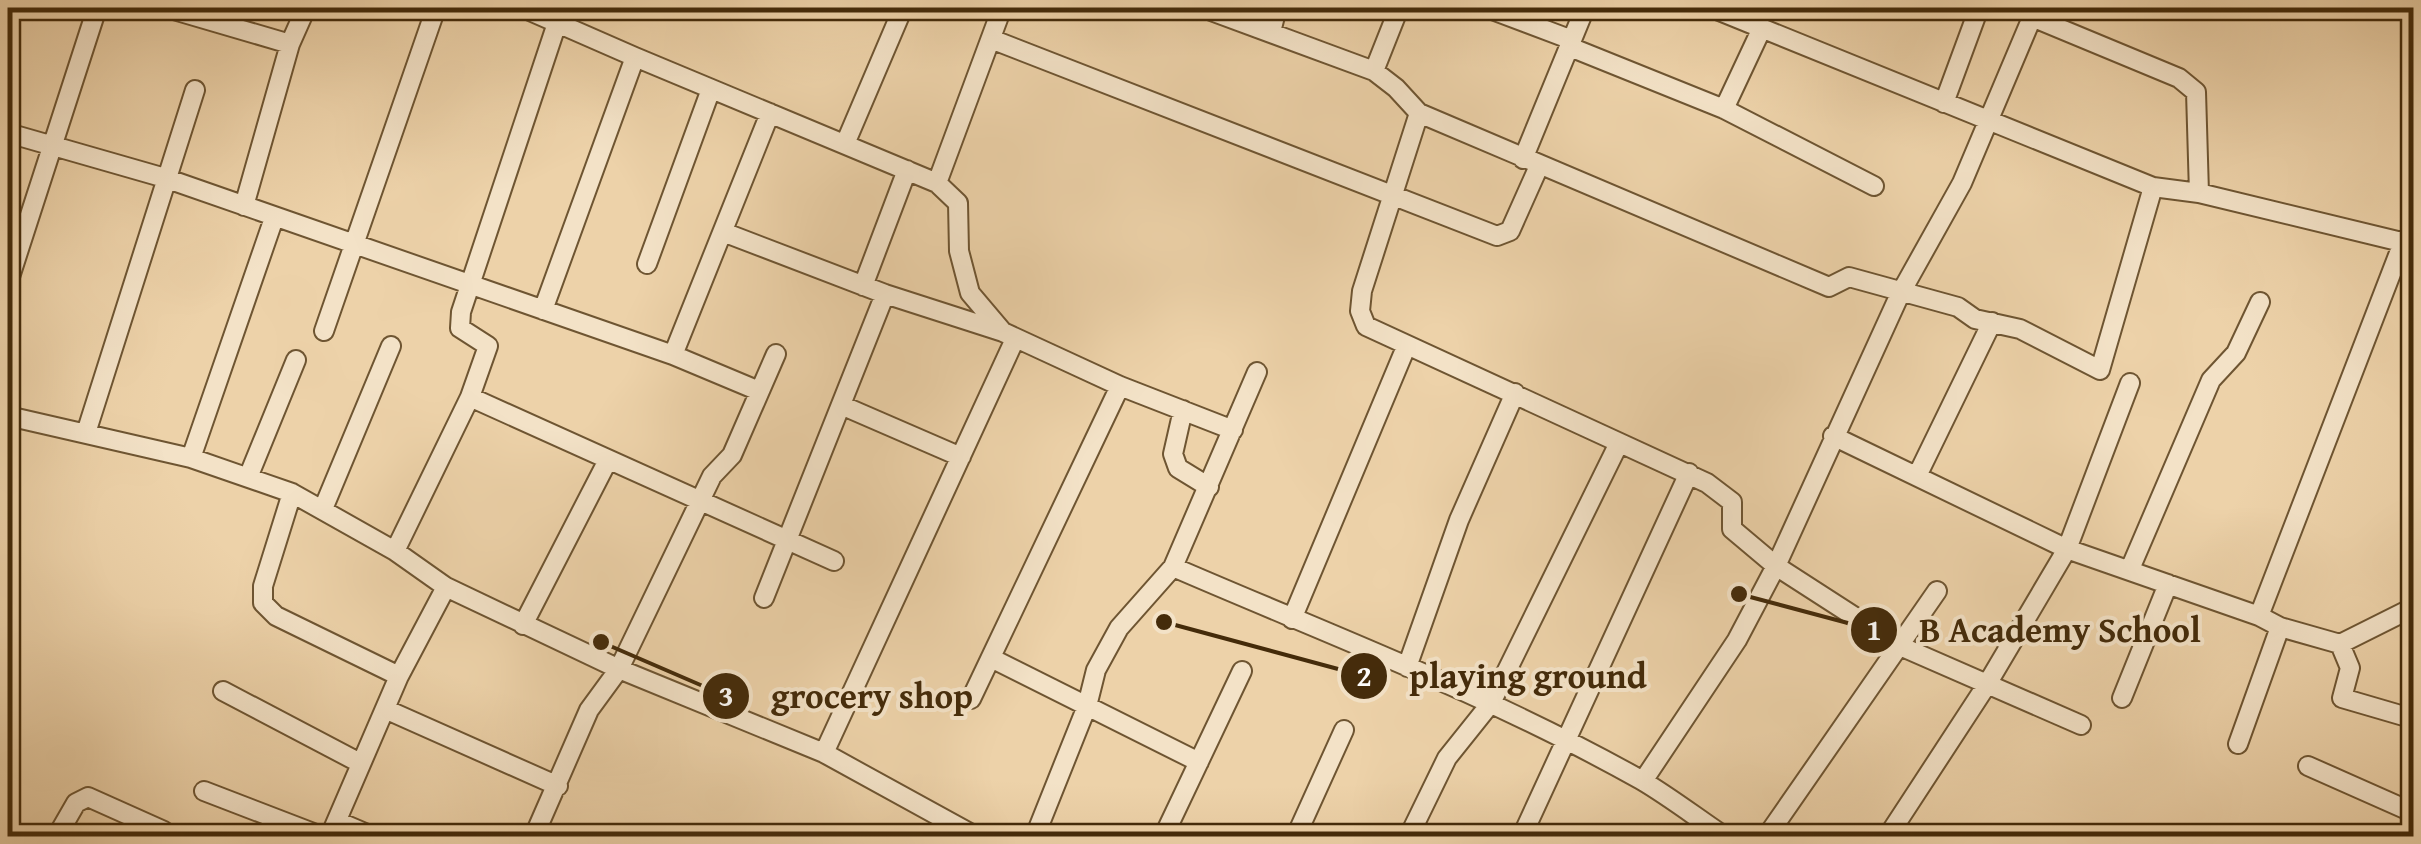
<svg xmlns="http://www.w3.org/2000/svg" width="2421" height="844" viewBox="0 0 2421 844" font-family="'Gentium Book Plus',serif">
	<rect width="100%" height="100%" fill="#edd2a9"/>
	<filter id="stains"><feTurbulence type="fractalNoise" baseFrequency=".002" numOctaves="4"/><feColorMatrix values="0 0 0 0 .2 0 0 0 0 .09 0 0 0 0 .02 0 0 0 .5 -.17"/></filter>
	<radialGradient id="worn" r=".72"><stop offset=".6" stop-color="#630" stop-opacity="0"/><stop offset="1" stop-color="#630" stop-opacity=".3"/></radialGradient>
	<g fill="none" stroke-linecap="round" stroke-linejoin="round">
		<g stroke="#6e5532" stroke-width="22">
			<path id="minor" d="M167,8L290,44
				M523,8L635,57L937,183L958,203L959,251L970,293L1003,332
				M1203,8L1374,71L1396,88L1419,113L1829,287L1849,277L1958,307L1975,319L2020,329L2100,370L2153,187
				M1487,8L1572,40
				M1712,8L2153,187L2199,193L2414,245
				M2032,17L2179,78L2196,92L2199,193
				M1271,32L1277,8
				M991,39L1497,236L1510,231L1539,166
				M1570,47L1724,109L1874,186
				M1374,71L1399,8
				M1944,103L1979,8
				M1724,109L1762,28
				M1419,113L1362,291L1360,311L1366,326L1707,483L1732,502V529L1776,566L1900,646L2081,725
				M8,133L165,178L673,355L759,391
				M845,144L903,8
				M1523,159L1585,8
				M937,183L1002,8
				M244,206L290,44L306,8
				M723,232L885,294L1003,332L1120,386L1233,430
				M647,264L711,89
				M8,283L97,8
				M863,286L907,170
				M543,310L635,57
				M324,331L436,8
				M673,355L770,113
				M470,397L834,561
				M841,405L961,457
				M1183,410L1173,454L1178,468L1209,487
				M8,416L191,458L292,493L395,551L446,587L619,669L824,753L975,836
				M86,433L195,90
				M1833,436L2067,549L2259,616L2280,627L2340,644L2414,607
				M191,458L274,218
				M2412,459L2414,455
				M249,475L296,360
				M1917,476L1992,322
				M292,493L263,586V603L276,616L399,676
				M323,509L391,346
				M395,551L470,397L488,346L460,328L461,312L562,8
				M1173,567C1330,635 1492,696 1641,780C1670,797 1697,818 1724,836
				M2130,569L2211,380L2236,353L2260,302
				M764,598L885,294
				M2259,616L2404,240
				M1292,619L1406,347
				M523,625L608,460
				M2340,644L2350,668L2342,698L2414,719
				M991,658L1199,762
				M1407,667L1459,520L1515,393
				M223,691L360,763
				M2122,698L2168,584
				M971,699L1120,386
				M385,709L558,786
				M2238,744L2280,627
				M824,753L1015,339
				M2308,766L2414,813
				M1643,781L1737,640L1776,566L1900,294L1962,183L2036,8
				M204,791L321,836
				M337,821L372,836
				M1166,831L1242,671
				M8,832L16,836
				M57,836L76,803L88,797L164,831
				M330,836L399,676L446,587
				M534,836L589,710L619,669L712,476L732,455L776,354
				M1035,836L1087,706L1096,670L1119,628L1173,567L1257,372
				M1296,836L1344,730
				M1409,836L1447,758L1491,703L1619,443
				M1522,836L1689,473
				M1767,836L1937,591
				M1888,836L1986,686L2067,549L2130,383"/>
		</g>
		<use href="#minor" stroke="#f3e2c7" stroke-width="18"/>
	</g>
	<path fill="none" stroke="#442b0a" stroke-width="4" d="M1739 594L1874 630M1164 622L1364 676M601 642L726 696"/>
	<g fill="#442b0a" stroke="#f3e2c7" stroke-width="4">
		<circle cx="1739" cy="594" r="10"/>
		<circle cx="1164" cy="622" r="10"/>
		<circle cx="601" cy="642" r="10"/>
		<circle cx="1874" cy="630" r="25"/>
		<circle cx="1364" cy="676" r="25"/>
		<circle cx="726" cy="696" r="25"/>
	</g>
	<g font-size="30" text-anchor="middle" font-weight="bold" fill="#fff">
		<text x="1874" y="640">1</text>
		<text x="1364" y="686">2</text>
		<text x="726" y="706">3</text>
	</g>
	<g font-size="35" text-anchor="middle" font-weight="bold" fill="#442b0a" stroke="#f3e2c7" stroke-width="8" stroke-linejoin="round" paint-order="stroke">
		<text x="2060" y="642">B Academy School</text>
		<text x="1528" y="688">playing ground</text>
		<text x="872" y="708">grocery shop</text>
	</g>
	<rect width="2421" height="844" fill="none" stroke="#edd2a9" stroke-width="40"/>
	<rect x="10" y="10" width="2401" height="824" fill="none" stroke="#442b0a" stroke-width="5"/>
	<rect x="20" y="20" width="2381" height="804" fill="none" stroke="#442b0a" stroke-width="2.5"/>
	<rect width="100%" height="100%" filter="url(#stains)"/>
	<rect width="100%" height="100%" fill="url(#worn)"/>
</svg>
